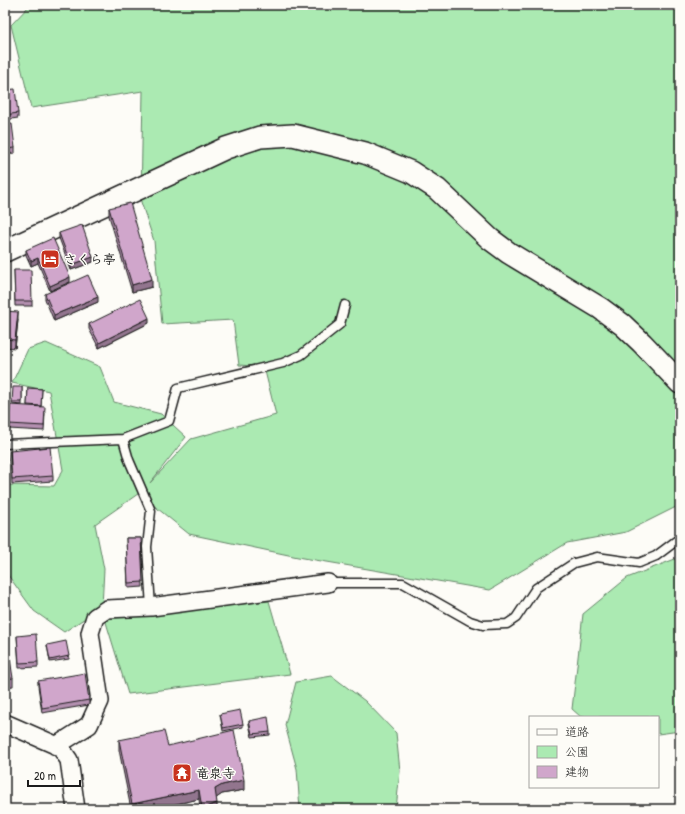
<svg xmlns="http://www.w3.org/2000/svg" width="685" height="814" viewBox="0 0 685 814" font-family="'Patrick Hand','Klee One',sans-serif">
	<rect width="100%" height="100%" fill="#fdfcf7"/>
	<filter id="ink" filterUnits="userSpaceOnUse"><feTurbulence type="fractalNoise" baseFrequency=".025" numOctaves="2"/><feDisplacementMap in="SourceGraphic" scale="8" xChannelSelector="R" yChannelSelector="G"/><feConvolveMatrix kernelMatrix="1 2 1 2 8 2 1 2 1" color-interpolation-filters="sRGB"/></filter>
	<g filter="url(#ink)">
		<path fill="#abeab2" stroke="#648367" d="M30,5H680V505L626,532L567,543L490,590L298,557L189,534L147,500L145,489L95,524L104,569L102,607L64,632L34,611L5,571V485L54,486L63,470L49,391L12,383L28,349L46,343L100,367L114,402L161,414L186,437L150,483L191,439L276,415L264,367L239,365L233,320L162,324L154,241L141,202L143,91L31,108L11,25Z
			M680,557V731L658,734V717H581L572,709L583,614L627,578Z
			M269,601L290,674L128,694L105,619Z
			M332,676L365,701L396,733L400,771L396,809H300L297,769L285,725L296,682Z"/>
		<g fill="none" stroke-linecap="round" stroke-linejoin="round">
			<g stroke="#1c1c1c" stroke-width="11">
				<path id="service" d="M123,439L129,460L151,511L147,547L151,607
					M5,444L123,439L169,421L178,388L283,363L301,355L340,324L345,305
					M328,583H403L470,621L483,625L507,624L516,618L536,588L574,563L597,557L639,563L656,556L680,538"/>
			</g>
			<g stroke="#1c1c1c" stroke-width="20">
				<path id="minor" d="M5,723L60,747L69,760L76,809
					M56,746L89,725L100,701L90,633L95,617L107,609L151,607L328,583"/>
			</g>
			<g stroke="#1c1c1c" stroke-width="24">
				<path id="tertiary" d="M5,251L226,148L260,137L293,135L365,153L411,172L437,189L490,239L509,253L600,308L623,325L642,343L680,383"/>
			</g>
			<use href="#service" stroke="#fdfcf7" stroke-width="8"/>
			<use href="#minor" stroke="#fdfcf7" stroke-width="17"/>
			<use href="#tertiary" stroke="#fdfcf7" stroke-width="21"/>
		</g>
		<path fill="#b38faf" stroke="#1c1c1c" d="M5,5H6V9H5Z
			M5,66L8,80V85L5,86Z
			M5,90L18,113V118L5,120Z
			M5,125L15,148V153L5,154Z
			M109,208L152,287L132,292L109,216Z
			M59,233L93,262L71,270L59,238Z
			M26,250L70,282L50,291L38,263L31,266L26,255Z
			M14,270L32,301V306H15Z
			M45,294L98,302L54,321L45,299Z
			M5,311L18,320L15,348L5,347Z
			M149,323L99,348L89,329V324Z
			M22,387V405L12,404V402Z
			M28,388L42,389L41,407L45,413L44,431L9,429V424L27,406Z
			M7,442L8,464H5V443Z
			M10,451L53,476V481L12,484Z
			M126,538H141L143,587L128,588Z
			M17,636L38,662V667L19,668Z
			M47,645L69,656V659L50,662Z
			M5,652L13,678V686L5,687Z
			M38,681L89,700V705L42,713L38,686Z
			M220,714L243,724V727L223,731Z
			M249,721L270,732V735L252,737L249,724Z
			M119,740L168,746L244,790L222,794L216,798L217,809H200L199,799L154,809H131L119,750Z"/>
		<path fill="#92748e" stroke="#1c1c1c" d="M93,257V262L71,270V265Z
			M38,258V263L31,266V261Z
			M70,277V282L50,291V286Z
			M152,279V287L132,292V285Z
			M98,297V302L54,321V315Z
			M18,312V320L15,348V340Z
			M149,318V323L99,348V343Z
			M244,780V790L222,794L215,799V789L222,785Z
			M199,790V799L154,809H132V804Z
			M217,803V809H202V808Z"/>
		<path fill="#d0a6cb" stroke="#1c1c1c" d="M5,66L8,80H5Z
			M15,89L18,113L5,115V90Z
			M12,124L15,148L5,149V125Z
			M130,203L152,279L132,285L109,208Z
			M82,225L93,257L71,265L59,233Z
			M53,238L70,277L50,286L38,258L31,261L26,250Z
			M14,270H31L32,301H15Z
			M88,275L98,297L54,315L45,294Z
			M140,299L149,318L99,343L89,324Z
			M5,311L18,312L15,340L5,339Z
			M13,387H22V402H12Z
			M28,388L42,389L41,406L27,405Z
			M10,405L45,407L44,426L9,424Z
			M7,442L8,461H5V443Z
			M50,447L53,476L12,479L10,451Z
			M126,538H141L143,582L128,583Z
			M36,634L38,662L19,663L17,636Z
			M66,641L69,656L50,660L47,645Z
			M5,652H9L13,678L5,679Z
			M85,673L89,700L42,708L38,681Z
			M240,710L243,724L223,728L220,714Z
			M268,717L270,732L252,734L249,721Z
			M234,730L244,780L222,785L215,789L217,803L202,808L199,790L132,804L119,740L164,731L168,746Z"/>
	</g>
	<defs>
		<g id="hotel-square" transform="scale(1)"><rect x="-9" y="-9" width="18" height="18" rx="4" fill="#c8321e" stroke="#fdfcf7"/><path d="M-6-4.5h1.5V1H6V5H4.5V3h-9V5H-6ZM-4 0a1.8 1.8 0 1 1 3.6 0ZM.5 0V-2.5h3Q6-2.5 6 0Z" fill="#fff"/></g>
		<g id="temple-square" transform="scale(1)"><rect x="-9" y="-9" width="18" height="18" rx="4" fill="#c8321e" stroke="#fdfcf7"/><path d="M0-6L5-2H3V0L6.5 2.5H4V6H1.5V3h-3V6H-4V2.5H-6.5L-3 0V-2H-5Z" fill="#fff"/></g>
	</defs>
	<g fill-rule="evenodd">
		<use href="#hotel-square" x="50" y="259"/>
		<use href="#temple-square" x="182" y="773"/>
	</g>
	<g text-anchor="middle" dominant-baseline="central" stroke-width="3" stroke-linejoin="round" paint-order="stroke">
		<g font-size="13" font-weight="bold" fill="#1c1c1c" stroke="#fdfcf7" text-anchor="start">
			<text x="64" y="259">さくら亭</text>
			<text x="196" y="773">竜泉寺</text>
		</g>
	</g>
	<rect width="685" height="814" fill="none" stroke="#fdfcf7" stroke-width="20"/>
	<rect x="10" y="10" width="665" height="794" fill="none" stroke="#1c1c1c" stroke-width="1.5" filter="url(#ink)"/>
	<rect x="529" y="716" width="130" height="72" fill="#fdfcf7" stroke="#a3a29f"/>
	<rect x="537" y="729" width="20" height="6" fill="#fdfcf7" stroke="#a3a29f"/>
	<text x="565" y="736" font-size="12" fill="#1c1c1c">道路</text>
	<rect x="537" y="746" width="20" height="12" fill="#abeab2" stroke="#a3a29f"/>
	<text x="565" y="756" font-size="12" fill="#1c1c1c">公園</text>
	<rect x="537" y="766" width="20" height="12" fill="#d0a6cb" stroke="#a3a29f"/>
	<text x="565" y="776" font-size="12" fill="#1c1c1c">建物</text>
	<path d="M28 780v6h52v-6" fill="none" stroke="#1c1c1c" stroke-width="2"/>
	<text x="34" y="780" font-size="12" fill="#1c1c1c" stroke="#fdfcf7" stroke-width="3" paint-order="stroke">20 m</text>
</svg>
